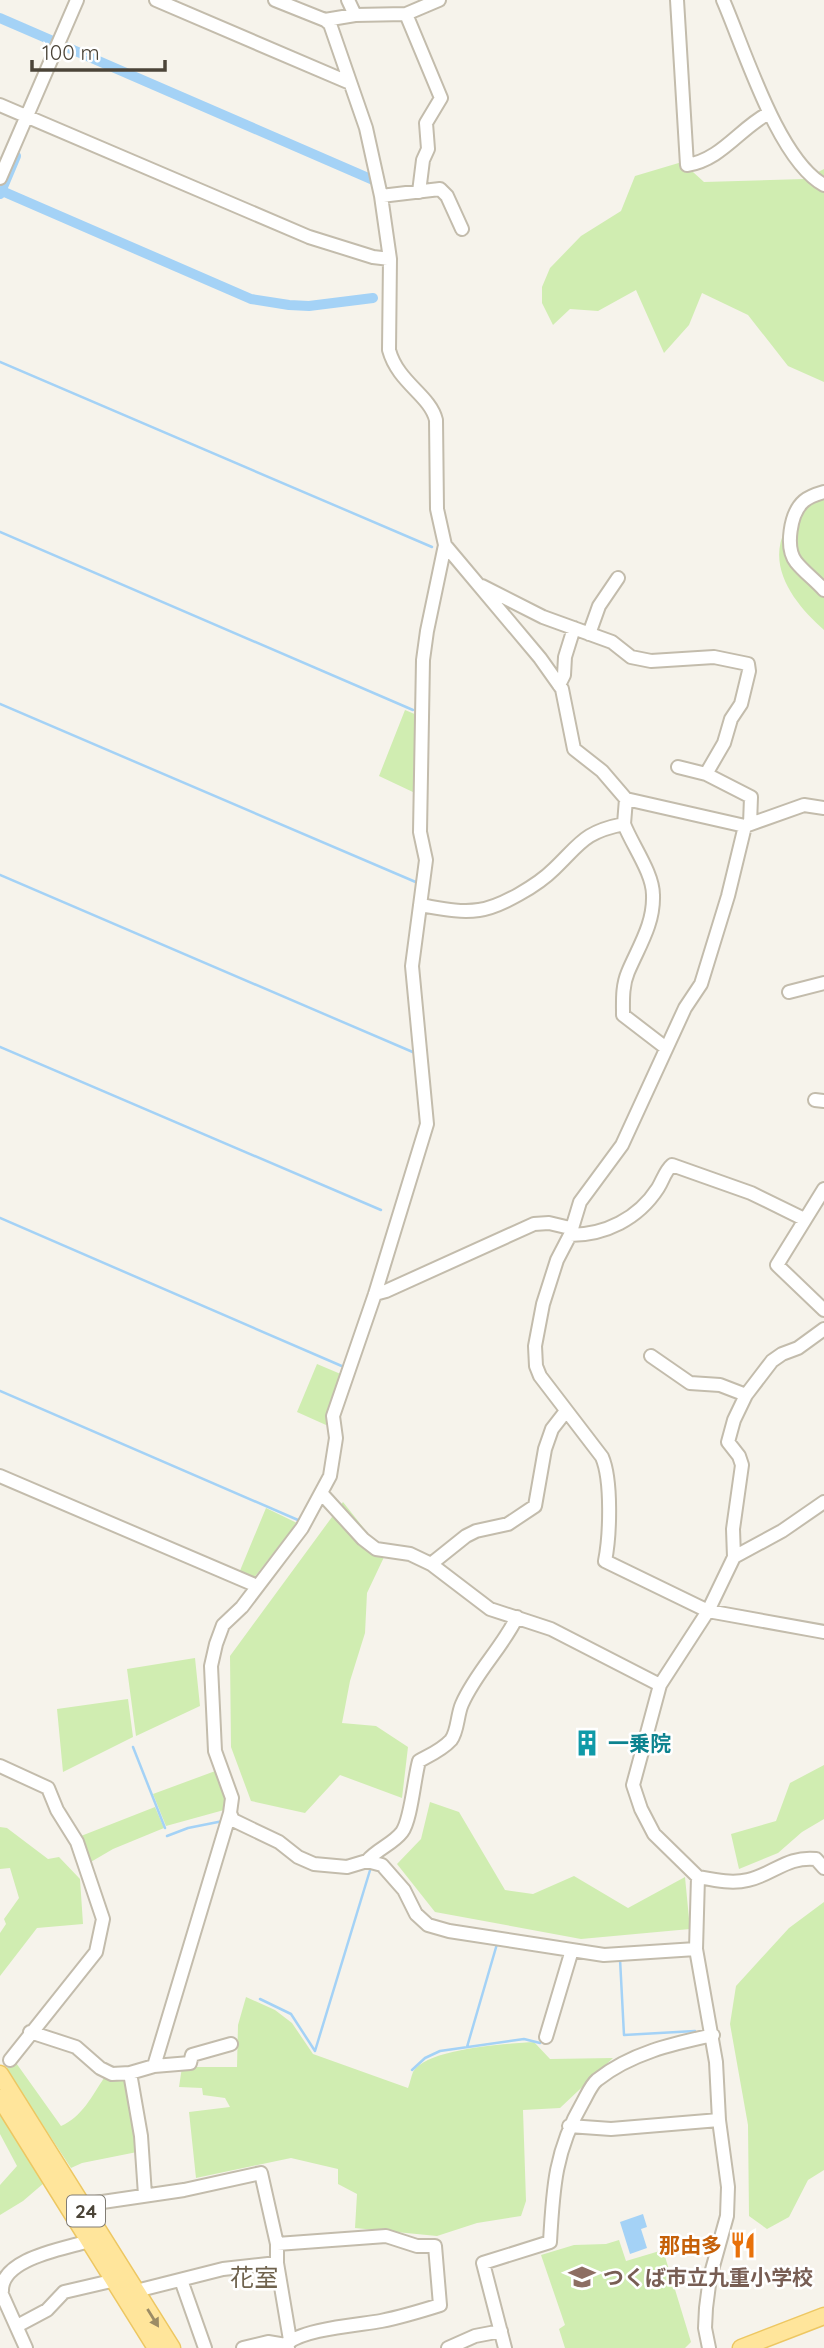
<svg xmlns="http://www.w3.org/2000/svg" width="824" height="2348" viewBox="0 0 824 2348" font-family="Quicksand,'Noto Sans JP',sans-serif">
	<rect width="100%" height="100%" fill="#f6f3eb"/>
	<path fill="#d0edb1" d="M682,162L704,182L804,179L824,169V382L788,366L748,315L702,293L689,325L664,353L636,290L598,311L570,309L553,325L542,303V287L550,268L581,236L621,211L635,176Z
		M824,491V630C797,606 766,569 785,530C793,513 810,502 824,491Z
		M405,710L417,715L415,793L379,776Z
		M317,1364L343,1375L326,1425L297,1412Z
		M343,1502L385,1555L367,1593L365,1633L350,1681L342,1723L376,1726L408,1747L402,1798L340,1775L305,1813L251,1801L231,1747L230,1656Z
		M266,1508L297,1523L253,1579L239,1573Z
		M195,1658L200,1706L136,1736L127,1669Z
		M128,1699L133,1737L63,1772L57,1709Z
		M824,1765V1819L802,1832L778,1853L739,1869L731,1834L776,1821L790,1783Z
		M218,1770L225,1787L228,1807L224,1810L166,1826L153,1794Z
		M430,1802L459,1812L505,1890L533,1894L574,1876L628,1908L685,1877L690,1929L581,1939L435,1912L397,1864L421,1839Z
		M155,1807L164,1828L113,1849L89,1863L81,1836Z
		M0,1827L7,1828L48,1859L59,1857L80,1879L83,1924L37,1928L0,1976V1933L6,1924L4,1919L19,1898L10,1868L0,1869Z
		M824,1902V2170L808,2180L789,2217L767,2229L749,2216L748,2125L730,2024L736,1986L789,1928Z
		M246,1997L275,2010L292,2023L313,2054L408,2088C410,2083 411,2077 413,2072C427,2048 507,2044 534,2042L550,2059L613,2058L560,2108L523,2110L526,2201L521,2216L477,2223L437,2236L355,2228L357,2194L338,2184V2169L291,2158L196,2178L189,2112L230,2107L225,2098L203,2095L202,2088L179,2087L182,2067H237L238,2025Z
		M14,2060L61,2126C82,2117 92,2096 104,2078L126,2077L137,2152L82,2163L71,2168L6,2069Z
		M0,2113L44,2183L23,2201L0,2215V2185L17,2166L0,2134Z
		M619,2240L626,2261L663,2250L691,2342L685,2348H565L559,2329L565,2325L541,2255L574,2245L606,2244Z"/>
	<path fill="#a4d2f6" d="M643,2214L647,2227L641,2229L647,2248L630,2254L620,2222Z"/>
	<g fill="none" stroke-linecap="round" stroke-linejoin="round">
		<path stroke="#a4d2f6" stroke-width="2.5" d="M0,362L432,547
			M0,532L413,710
			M0,704L418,883
			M0,875L415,1053
			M0,1047L381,1210
			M0,1218L344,1367
			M0,1391L298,1520
			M133,1747L165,1828
			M167,1836L188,1828L223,1821
			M620,1959L624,2035L695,2031
			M260,1999L291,2014L315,2051L371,1867
			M467,2047L497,1944
			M412,2070L425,2058L440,2051L524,2039L540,2043"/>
		<path stroke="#a4d2f6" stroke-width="10" d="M0,18L53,41
			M64,46L373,180
			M2,191L251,299L289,305L309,306L373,298
			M0,194L16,156"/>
		<g stroke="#c3bcac" stroke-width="16">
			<path id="minor" d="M156,0L350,83
				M275,0L325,20L355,15L406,14L439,0
				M348,0L355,15
				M677,0L687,165C721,160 740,128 769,113
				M723,0C744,48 778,160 824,185
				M406,14L441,98L426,123L428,149L423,160L419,192
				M0,105L309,237L373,257L390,259
				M0,178L77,0
				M381,196L440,189L447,196L462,229
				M824,492C817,494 810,496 804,501C790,513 785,548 796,562C804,572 815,580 824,590
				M445,545L540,658L562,689L574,749L602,771L626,799L745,826L804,805L824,808
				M482,586L543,617L612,642L631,657L651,661L714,657L748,664L749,671L741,704L731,719L724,743L706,774L751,797L750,824
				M589,634L599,606L618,578
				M559,685L564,675L565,657L574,628
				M678,767L706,774
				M624,824C632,845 653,873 653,895C654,924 639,946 628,972C622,986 623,1001 623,1015L666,1048
				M745,826L728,896L701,984L685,1008L622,1145L580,1202L570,1235L557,1260L543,1304L535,1346L536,1366L540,1376L602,1457C612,1480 610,1536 605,1561L708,1611L824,1632
				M420,905C439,908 459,913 479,910C501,907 538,885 554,869C581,843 584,832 624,824L626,799
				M789,992L824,983
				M815,1100L824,1101
				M824,1189L777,1265L824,1310
				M570,1235C605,1235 638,1219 658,1188C663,1180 665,1171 672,1165L751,1193L804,1219
				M375,1294L386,1291L534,1224L549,1223L570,1228
				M651,1356L690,1383L720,1385L746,1395
				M0,1476L257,1586
				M322,1494L363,1539L376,1549L410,1554L431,1564L490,1609L551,1629L660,1685
				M734,1557L733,1529L742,1465L739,1456L728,1442L734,1420L746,1395L772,1361L782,1354L798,1348L824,1329
				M431,1564L466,1536L476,1531L508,1524L535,1506L545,1449L552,1429L566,1411
				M0,1766L48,1788L57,1810L77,1842L103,1919L96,1952L10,2060
				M230,1813L233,1820L279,1842L298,1857L314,1864L347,1867L367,1861L382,1865L404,1890L416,1914L428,1925L449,1931L604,1955L696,1949
				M367,1861C377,1849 393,1844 402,1832C411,1820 414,1779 419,1761C430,1755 442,1750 451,1740C458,1731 457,1715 462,1704C476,1672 502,1648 517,1617
				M698,1877C714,1880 732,1884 748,1880C774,1874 787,1856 816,1859L824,1868
				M30,2032L76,2047L100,2068L112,2074L130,2073L154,2066L190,2063L192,2055L231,2044
				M546,2037L572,1950
				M154,2066L230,1813L232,1798L215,1751L211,1666L216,1644L223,1625L242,1607L302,1528L330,1476L336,1438L333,1416L375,1294L427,1124L412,966L426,860L420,832L423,660L427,631L445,545L437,509L436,420C430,395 398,383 389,350L390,259L381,196L366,128L330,24L325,20
				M130,2073L141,2136L145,2195
				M569,2126L611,2129L719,2120
				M82,2205L184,2190L261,2173L277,2244V2263L290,2340
				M277,2244L386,2236L417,2246H435L440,2305C421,2311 401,2317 381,2321C359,2325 300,2329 286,2345
				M181,2280L205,2348
				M0,2290L26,2348
				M2,2291C1,2260 58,2250 82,2243L89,2239
				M136,2291L223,2269L277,2263
				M17,2326L47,2310L64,2292L107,2282L112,2279
				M243,2348L268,2342L286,2345L288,2348
				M448,2348L475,2336L501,2331
				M505,2348L483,2263L550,2242C553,2188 555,2150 583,2102C587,2095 591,2085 597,2080C631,2053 672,2044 713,2035
				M709,2348L705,2328L706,2308L710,2277L727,2216L728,2187L719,2120L716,2062L696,1949L698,1877L654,1834L641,1809L633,1785L660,1685L708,1611L734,1557L782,1531L824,1502"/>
		</g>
		<g stroke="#edc762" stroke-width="19">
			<path id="major" d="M0,2074L172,2348
				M0,2098L156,2348
				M741,2348L824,2316"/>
		</g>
		<use href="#minor" stroke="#fff" stroke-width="12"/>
		<use href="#major" stroke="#ffe59b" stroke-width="16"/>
	</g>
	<defs><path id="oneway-solid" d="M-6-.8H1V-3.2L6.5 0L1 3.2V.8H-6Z" transform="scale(1.75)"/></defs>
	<use fill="#9c8c65" href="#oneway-solid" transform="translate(153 2318) rotate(58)"/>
	<defs>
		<g id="building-bare" transform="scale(2.1)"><path d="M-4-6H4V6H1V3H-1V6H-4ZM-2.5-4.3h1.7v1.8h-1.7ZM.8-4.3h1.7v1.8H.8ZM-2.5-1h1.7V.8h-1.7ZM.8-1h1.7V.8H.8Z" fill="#0f9aa8" stroke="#fff" stroke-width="2.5" paint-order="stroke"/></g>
		<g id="restaurant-bare" transform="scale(2.1)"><path d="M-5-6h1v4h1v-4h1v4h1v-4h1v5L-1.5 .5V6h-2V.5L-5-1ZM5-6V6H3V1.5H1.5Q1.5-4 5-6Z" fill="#e8710a" stroke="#fff" stroke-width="2.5" paint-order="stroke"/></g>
		<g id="school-bare" transform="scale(2.1)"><path d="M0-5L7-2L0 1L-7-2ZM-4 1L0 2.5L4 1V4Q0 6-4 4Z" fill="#8d6e63" stroke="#fff" stroke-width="2.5" paint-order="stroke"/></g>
	</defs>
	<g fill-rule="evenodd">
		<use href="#building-bare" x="587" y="1743"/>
		<use href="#restaurant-bare" x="743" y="2245"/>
		<use href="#school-bare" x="582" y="2277"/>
	</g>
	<g text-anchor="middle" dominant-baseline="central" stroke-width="5" stroke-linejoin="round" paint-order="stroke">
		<rect fill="#fff" stroke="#817c74" stroke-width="2" x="67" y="2195.5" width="38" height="31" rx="5"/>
		<g font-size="19" font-weight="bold" fill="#4b4438">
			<text x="86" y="2211">24</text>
		</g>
		<g font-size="21" font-weight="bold" fill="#0d838f" stroke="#fff" text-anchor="start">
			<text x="608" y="1743">一乗院</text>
		</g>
		<g font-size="21" font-weight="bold" fill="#c56008" stroke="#fff" text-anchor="end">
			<text x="722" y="2245">那由多</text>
		</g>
		<g font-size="21" font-weight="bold" fill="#785e54" stroke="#fff" text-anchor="start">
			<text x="603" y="2277">つくば市立九重小学校</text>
		</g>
		<g font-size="24" fill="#6f634e" stroke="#fff">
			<text x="254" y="2277">花室</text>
		</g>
	</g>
	<path d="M32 60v10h133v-10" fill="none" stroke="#4b4438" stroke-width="3.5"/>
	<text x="42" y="60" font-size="21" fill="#4b4438" stroke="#ffffff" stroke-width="5" paint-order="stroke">100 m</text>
</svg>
